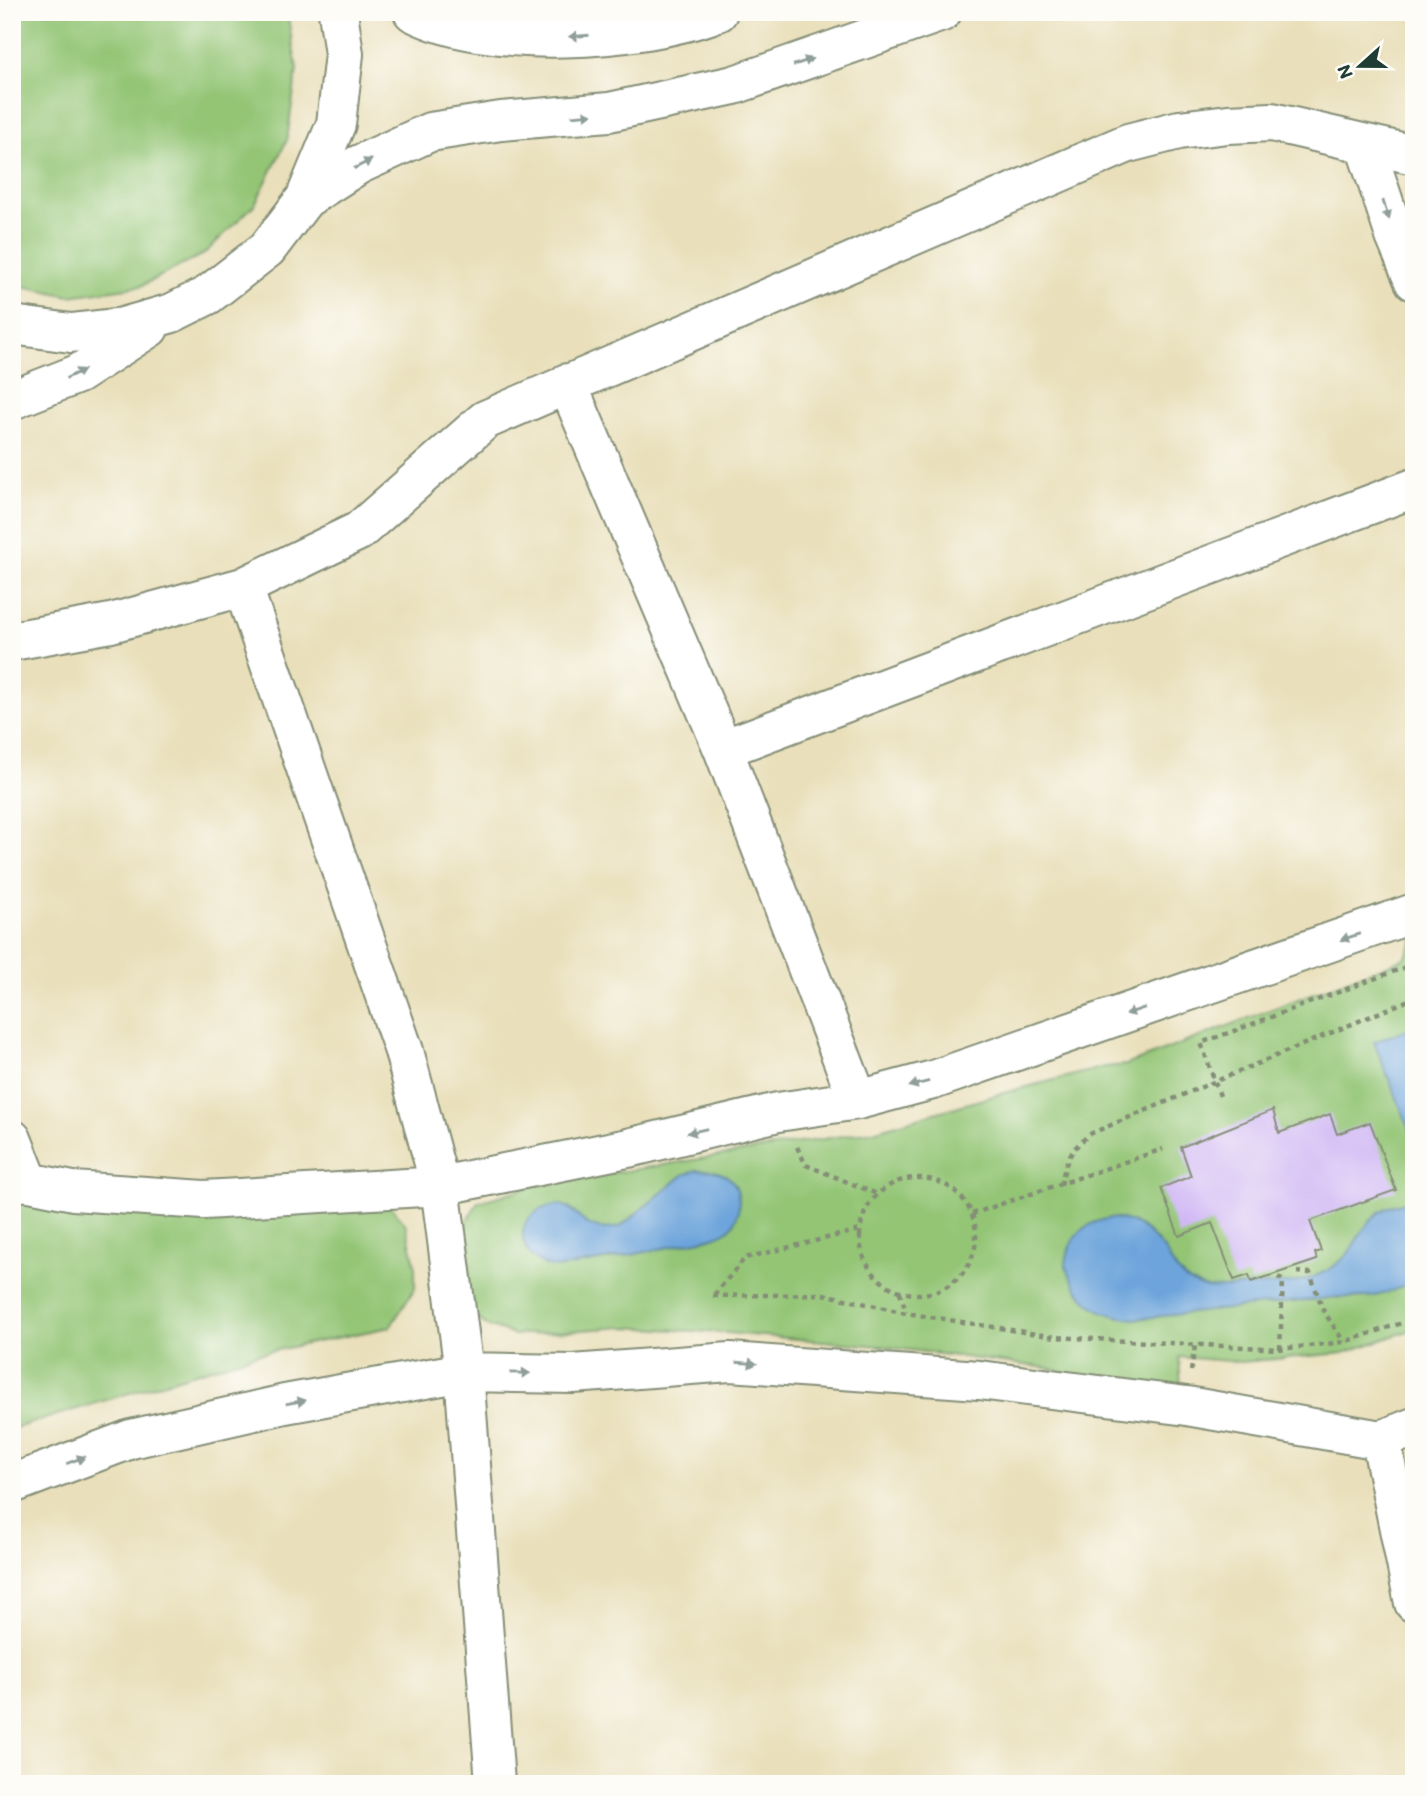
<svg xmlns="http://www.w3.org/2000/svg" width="1426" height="1796" viewBox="0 0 1426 1796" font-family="Itim,sans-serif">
	<rect width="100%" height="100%" fill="#fdfcf7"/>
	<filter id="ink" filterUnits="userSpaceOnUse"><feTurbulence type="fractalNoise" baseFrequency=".0143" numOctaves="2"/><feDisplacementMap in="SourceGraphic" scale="14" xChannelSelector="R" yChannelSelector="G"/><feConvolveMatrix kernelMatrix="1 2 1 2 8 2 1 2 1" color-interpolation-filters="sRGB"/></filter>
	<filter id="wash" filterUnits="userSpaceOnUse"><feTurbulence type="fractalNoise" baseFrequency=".00686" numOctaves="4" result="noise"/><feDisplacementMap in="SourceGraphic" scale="28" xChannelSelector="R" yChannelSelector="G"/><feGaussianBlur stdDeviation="1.57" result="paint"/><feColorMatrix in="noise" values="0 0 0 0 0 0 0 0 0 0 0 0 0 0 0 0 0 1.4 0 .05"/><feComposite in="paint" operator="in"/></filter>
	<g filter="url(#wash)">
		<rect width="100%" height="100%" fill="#e9dfba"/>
		<path fill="#93c575" stroke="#598154" stroke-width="2" d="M12,12H287L297,69L287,140L255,204L204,254L141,286L70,296L12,284Z
			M1414,939V1329L1344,1353L1241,1362L1179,1357L1182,1405L1047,1368L879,1346L728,1333L623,1327L514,1335L488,1326L464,1309L457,1237L478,1202L533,1186L873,1131L1007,1092L1105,1067L1126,1065L1405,958Z
			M12,1200L208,1214L391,1206L406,1225L415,1264V1288L390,1327L257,1354L12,1429Z"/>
		<path fill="#6da4db" stroke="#467088" stroke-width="2" d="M1412,1027L1414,1031V1140L1374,1042Z
			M696,1170C707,1170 719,1170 728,1177C743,1188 742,1219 728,1230C717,1238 700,1240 686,1243C644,1253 601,1261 558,1268C514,1264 509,1210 557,1205C579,1203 578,1237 620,1227L683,1175Z
			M1414,1201V1280C1387,1296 1370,1299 1339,1297L1135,1319C1096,1315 1080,1302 1066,1266C1067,1249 1074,1234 1088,1226C1119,1207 1146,1226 1165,1251C1170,1258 1173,1267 1179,1273C1186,1281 1198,1286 1207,1288C1219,1290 1233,1287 1245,1286C1282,1284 1315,1285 1344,1258C1349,1254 1352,1247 1356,1241C1372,1215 1382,1204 1414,1201Z"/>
		<g id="blocks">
			<path fill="#cfb5f5" d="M1273,1110L1279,1133L1330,1114L1337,1134L1370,1122L1396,1190L1310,1221L1321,1251L1315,1253L1317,1260L1251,1282L1249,1275L1234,1280L1212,1223L1179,1236L1161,1188L1191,1176L1181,1147Z"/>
		</g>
	</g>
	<g filter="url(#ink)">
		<use href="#blocks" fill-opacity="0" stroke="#848e77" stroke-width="2"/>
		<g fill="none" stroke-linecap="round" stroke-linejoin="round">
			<g stroke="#848e77" stroke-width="42">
				<path id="minor" d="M413,12C489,51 640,41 718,12
					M1365,145L1395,236L1414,281
					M305,199L358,165L430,132L501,121L609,112L734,85L942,12
					M12,325L71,333L123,327L172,313L208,295L267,249L305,199L336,124L344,54L338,12
					M567,383L723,749L858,1100
					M12,400L78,374L149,328
					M243,587L404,1051L440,1186L464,1372L495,1783
					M12,641L111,623L243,587L359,531L485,420L1128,143L1179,130L1228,124L1272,122L1414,155
					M723,749L1414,488
					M12,1139L29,1182
					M12,1181L29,1182L73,1191L204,1200L440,1186L628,1148L778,1112L858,1100L933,1080L1414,913
					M1381,1440L1414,1603
					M12,1484L131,1439L285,1404L464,1372L573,1374L730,1362L979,1380L1187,1406L1381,1440L1414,1427"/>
			</g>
			<path stroke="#848e77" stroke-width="4.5" stroke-dasharray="5 5" stroke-linecap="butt" d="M1220,1096L1201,1043L1414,964
				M797,1147L806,1165L877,1194
				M860 1236a58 58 0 1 1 116 0a58 58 0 1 1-116 0Z
				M1061,1185C1066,1159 1070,1149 1092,1133L1414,998
				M972,1214L1163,1149
				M1297,1272L1310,1273L1323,1310L1344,1342
				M1278,1277L1283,1280L1280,1349
				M900,1292L906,1312
				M714,1295L745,1258L860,1230
				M713,1296L823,1294L906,1313L1055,1337L1280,1349L1344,1342L1414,1319
				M1191,1371L1195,1346"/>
			<use href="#minor" stroke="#fff" stroke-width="38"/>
		</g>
		<defs><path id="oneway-solid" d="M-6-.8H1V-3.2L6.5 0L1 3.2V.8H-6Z" transform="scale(1.75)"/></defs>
		<g fill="#8f9e9a">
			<use href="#oneway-solid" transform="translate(579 36) rotate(176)"/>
			<use href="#oneway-solid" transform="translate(803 62) rotate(-19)"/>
			<use href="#oneway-solid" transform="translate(582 115) rotate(-5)"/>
			<use href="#oneway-solid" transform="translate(363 164) rotate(-27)"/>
			<use href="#oneway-solid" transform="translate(1386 210) rotate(72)"/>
			<use href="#oneway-solid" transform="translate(75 374) rotate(-26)"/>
			<use href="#oneway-solid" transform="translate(1350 937) rotate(161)"/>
			<use href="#oneway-solid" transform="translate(1135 1011) rotate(161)"/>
			<use href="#oneway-solid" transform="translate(919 1084) rotate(165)"/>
			<use href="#oneway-solid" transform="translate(697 1131) rotate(167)"/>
			<use href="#oneway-solid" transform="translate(747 1363) rotate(4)"/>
			<use href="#oneway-solid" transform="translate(520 1373) rotate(1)"/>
			<use href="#oneway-solid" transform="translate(296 1402) rotate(-10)"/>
			<use href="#oneway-solid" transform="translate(76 1460) rotate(-21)"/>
		</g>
	</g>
	<rect width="1426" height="1796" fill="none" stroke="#fdfcf7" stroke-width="42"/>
	<g transform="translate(1360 66) rotate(249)" stroke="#fdfcf7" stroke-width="5" paint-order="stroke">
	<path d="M0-5L12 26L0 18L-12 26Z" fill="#1f3d34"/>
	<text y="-10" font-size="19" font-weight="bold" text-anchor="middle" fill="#1f3d34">N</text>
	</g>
</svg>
